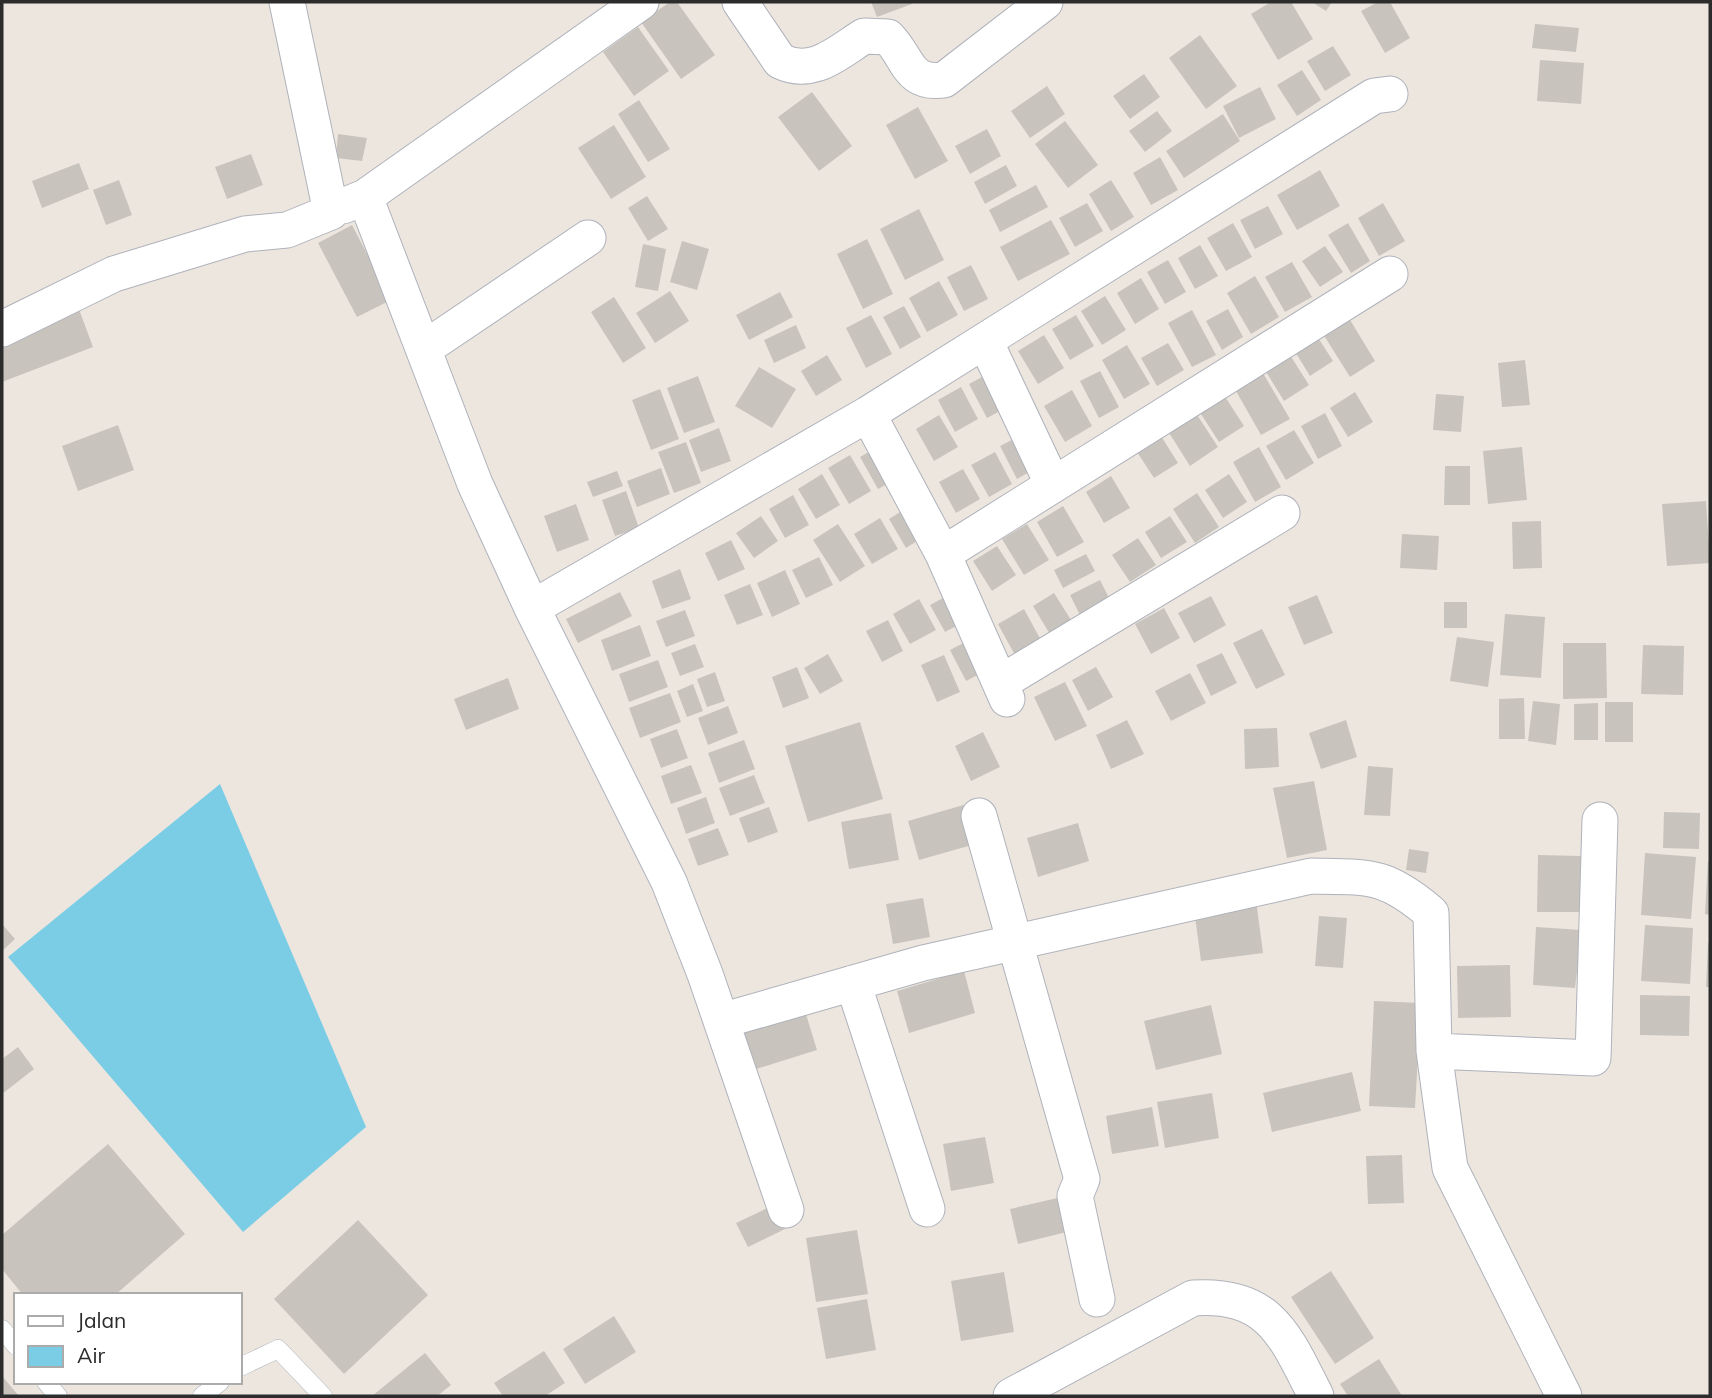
<svg xmlns="http://www.w3.org/2000/svg" width="1712" height="1398" viewBox="0 0 1712 1398" font-family="Mulish,sans-serif">
	<rect width="100%" height="100%" fill="#ece6df"/>
	<path fill="#7bcde6" d="M220,784L366,1127L243,1232L8,957Z"/>
	<path fill="#c8c4bd" d="M670,2H677L715,55L681,79L641,22Z
		M871,2H912V4L877,17Z
		M1271,2H1291L1313,39L1278,60L1251,14Z
		M1312,2H1332L1326,11Z
		M1378,2H1390L1410,38L1385,53L1361,11Z
		M1535,24L1579,28L1576,52L1532,48Z
		M638,27L669,71L634,96L603,52Z
		M1200,35L1237,86L1206,109L1169,58Z
		M1333,46L1351,75L1325,91L1307,61Z
		M1540,60L1584,63L1581,104L1537,101Z
		M1302,70L1321,100L1297,116L1277,85Z
		M1144,74L1160,97L1130,119L1113,96Z
		M1047,86L1065,114L1030,138L1011,111Z
		M1260,87L1276,119L1239,138L1223,106Z
		M812,92L852,146L819,171L778,117Z
		M639,100L670,149L648,162L618,114Z
		M918,107L948,161L915,179L886,125Z
		M1157,111L1172,131L1145,152L1129,131Z
		M1223,114L1240,141L1184,178L1166,151Z
		M1065,121L1098,165L1068,188L1035,144Z
		M614,125L646,177L611,199L578,148Z
		M987,129L1001,156L970,174L955,146Z
		M338,134L367,138L362,161L336,158Z
		M251,154L263,185L227,199L215,167Z
		M1160,157L1178,190L1151,205L1133,173Z
		M79,163L89,189L42,208L32,181Z
		M1006,165L1017,186L985,204L974,182Z
		M1320,170L1340,206L1297,230L1277,195Z
		M119,180L132,215L106,225L93,190Z
		M1111,180L1134,217L1111,231L1089,194Z
		M1036,185L1048,207L1000,232L989,210Z
		M647,196L668,229L648,241L628,208Z
		M1087,203L1103,231L1075,247L1059,218Z
		M1383,203L1405,241L1379,256L1358,218Z
		M1268,206L1283,234L1255,249L1240,220Z
		M919,209L944,260L905,280L880,229Z
		M1051,220L1070,254L1018,281L1000,247Z
		M1233,223L1252,257L1226,271L1207,238Z
		M1348,223L1370,261L1351,273L1328,235Z
		M352,225L391,300L357,317L318,243Z
		M867,239L893,294L863,309L837,254Z
		M682,241L709,249L697,290L670,282Z
		M643,244L666,249L658,291L635,287Z
		M1200,245L1218,276L1195,289L1178,258Z
		M1325,246L1343,272L1320,287L1302,261Z
		M1168,260L1186,292L1165,304L1147,272Z
		M1292,262L1312,297L1285,312L1265,277Z
		M971,265L988,299L964,311L947,277Z
		M1255,276L1279,317L1251,334L1227,293Z
		M1141,278L1159,309L1135,324L1117,293Z
		M939,281L958,315L927,332L909,298Z
		M670,291L689,321L655,343L636,313Z
		M780,292L793,317L749,340L736,315Z
		M1105,296L1126,330L1102,345L1081,311Z
		M614,297L646,348L623,363L591,312Z
		M77,304L93,347L2,382V332Z
		M904,306L921,337L900,349L883,317Z
		M1228,309L1243,337L1222,350L1206,321Z
		M1192,310L1216,355L1192,367L1168,323Z
		M1344,310L1375,361L1350,377L1318,326Z
		M871,315L892,354L866,368L846,328Z
		M1076,315L1094,346L1070,360L1052,329Z
		M796,325L806,348L774,363L764,340Z
		M1044,335L1064,368L1038,384L1018,351Z
		M1317,336L1333,361L1310,376L1294,350Z
		M1168,343L1184,370L1157,386L1141,358Z
		M1127,345L1150,384L1124,399L1102,360Z
		M827,355L842,380L816,396L801,371Z
		M1290,355L1309,385L1284,401L1265,370Z
		M1525,360L1530,405L1502,407L1498,363Z
		M759,367L796,389L772,428L735,406Z
		M1260,368L1290,419L1261,435L1232,384Z
		M995,370L1013,404L987,418L969,384Z
		M1100,371L1119,407L1099,418L1080,381Z
		M698,376L715,422L684,433L667,388Z
		M961,387L978,419L955,432L938,400Z
		M660,389L679,439L651,450L632,400Z
		M1072,390L1092,426L1065,442L1044,406Z
		M1355,392L1373,422L1348,437L1330,408Z
		M1436,394L1464,396L1461,432L1433,430Z
		M1224,395L1244,426L1219,442L1199,411Z
		M1194,410L1218,447L1190,466L1166,428Z
		M1325,413L1342,446L1318,459L1301,426Z
		M939,415L958,447L934,461L916,429Z
		M118,425L134,470L78,491L62,446Z
		M719,428L731,461L701,472L689,440Z
		M1294,430L1314,463L1286,480L1266,446Z
		M1027,432L1044,464L1017,479L1000,446Z
		M1161,436L1178,463L1154,478L1137,452Z
		M686,442L701,483L674,493L658,452Z
		M886,442L904,475L878,489L860,457Z
		M1259,447L1281,487L1255,502L1233,462Z
		M1522,447L1527,500L1488,504L1483,451Z
		M995,452L1012,484L989,497L971,465Z
		M850,455L871,491L849,504L828,468Z
		M1445,466H1470V505H1444Z
		M661,468L670,494L637,507L627,481Z
		M963,469L980,499L956,513L939,482Z
		M617,471L623,486L593,497L587,482Z
		M822,474L840,505L816,519L798,489Z
		M1229,474L1247,502L1223,518L1205,490Z
		M1111,476L1130,508L1104,523L1086,492Z
		M626,491L639,528L615,536L602,500Z
		M1197,493L1219,527L1195,543L1173,509Z
		M793,495L809,525L785,538L769,509Z
		M1706,501L1710,563L1667,566L1662,504Z
		M916,502L933,531L906,548L889,519Z
		M576,504L589,540L557,552L544,516Z
		M1063,506L1084,542L1057,557L1037,522Z
		M761,516L778,541L754,558L736,533Z
		M1170,516L1187,542L1161,558L1145,532Z
		M880,518L898,549L872,564L854,534Z
		M1541,521L1542,568L1513,569L1512,522Z
		M838,524L865,566L840,582L813,540Z
		M1027,524L1049,560L1024,575L1002,539Z
		M1402,534L1439,536L1437,570L1400,568Z
		M1138,538L1156,565L1130,582L1112,555Z
		M731,540L745,569L718,581L705,553Z
		M997,546L1016,575L992,591L973,561Z
		M1086,554L1095,571L1063,588L1054,570Z
		M819,557L833,585L806,598L792,570Z
		M680,569L691,599L662,609L652,581Z
		M785,570L800,604L772,617L757,583Z
		M1100,580L1112,604L1082,619L1070,595Z
		M750,584L763,615L737,625L724,595Z
		M956,591L971,618L945,632L930,605Z
		M620,592L632,616L578,643L566,619Z
		M1054,593L1073,623L1051,636L1033,606Z
		M1317,595L1333,633L1304,645L1288,607Z
		M1211,596L1226,625L1194,643L1178,613Z
		M919,599L936,630L910,644L893,614Z
		M1444,602H1467V628H1444Z
		M1164,608L1180,638L1151,654L1135,624Z
		M1024,609L1042,642L1016,657L998,624Z
		M685,610L695,636L666,647L656,621Z
		M1505,614L1545,617L1541,678L1500,675Z
		M888,620L903,651L882,662L866,631Z
		M640,625L651,656L612,671L601,640Z
		M1262,629L1285,675L1256,689L1233,643Z
		M977,636L993,667L966,681L950,650Z
		M1457,637L1494,642L1488,687L1450,681Z
		M1563,643H1606L1607,698L1563,699Z
		M695,644L704,667L680,676L671,653Z
		M1643,645L1684,646L1683,695L1641,694Z
		M1222,653L1237,683L1211,696L1196,665Z
		M828,654L843,681L820,694L804,668Z
		M944,655L960,692L937,702L921,665Z
		M658,660L668,687L629,702L619,674Z
		M797,667L809,698L783,708L772,677Z
		M1096,667L1113,697L1088,711L1072,680Z
		M715,672L725,701L707,707L697,679Z
		M1190,673L1206,703L1171,721L1155,691Z
		M508,678L519,709L466,730L454,699Z
		M1065,682L1087,726L1055,741L1034,697Z
		M693,684L703,711L687,717L677,691Z
		M670,693L681,722L640,738L629,708Z
		M1524,698L1525,739H1499V699Z
		M1533,701L1560,704L1556,745L1528,741Z
		M1605,702H1633V742H1605Z
		M1598,703V740H1574V704Z
		M728,706L738,733L708,745L698,718Z
		M1127,720L1144,754L1111,769L1096,735Z
		M1346,720L1357,757L1321,769L1309,733Z
		M860,722L883,799L808,822L785,746Z
		M1277,728L1279,767L1245,769L1244,729Z
		M677,729L688,758L661,768L650,739Z
		M983,732L1000,767L971,781L955,746Z
		M744,740L755,769L719,783L708,753Z
		M691,765L702,793L671,804L661,776Z
		M1368,766L1393,768L1390,816L1364,815Z
		M754,775L765,803L730,816L719,788Z
		M1314,781L1327,850L1287,858L1273,788Z
		M706,797L715,823L686,834L677,808Z
		M967,804L979,843L919,860L908,821Z
		M769,807L778,832L748,843L739,818Z
		M1664,812L1700,813L1699,849L1663,848Z
		M891,813L899,860L849,869L841,822Z
		M1078,823L1089,861L1038,877L1027,838Z
		M718,828L729,855L698,866L688,839Z
		M1409,849L1429,852L1426,873L1406,870Z
		M1645,853L1696,857L1691,919L1641,915Z
		M1538,855L1581,856L1580,912H1537Z
		M1708,861H1710V915L1705,914Z
		M923,898L930,937L893,944L886,904Z
		M1256,900L1263,953L1201,961L1194,909Z
		M1319,916L1347,918L1343,968L1315,966Z
		M2,924L15,939L2,951Z
		M1645,925L1693,928L1690,984L1641,981Z
		M1536,927L1582,930L1575,988L1533,985Z
		M1708,943H1710V987H1706Z
		M1510,965L1511,1017L1458,1018L1457,966Z
		M964,971L975,1013L909,1033L897,991Z
		M1640,995L1690,996L1689,1036L1640,1035Z
		M1374,1001L1421,1003L1415,1108L1369,1106Z
		M1211,1005L1222,1054L1156,1070L1144,1021Z
		M805,1011L817,1050L756,1069L743,1030Z
		M18,1047L34,1069L2,1094V1059Z
		M1352,1072L1361,1111L1272,1132L1263,1093Z
		M1212,1093L1219,1138L1165,1148L1157,1102Z
		M1152,1107L1159,1146L1112,1154L1106,1116Z
		M985,1137L994,1183L951,1191L943,1144Z
		M108,1144L185,1234L115,1295H23L2,1269V1235Z
		M1402,1155L1404,1203L1368,1204L1366,1156Z
		M1075,1194L1083,1228L1018,1244L1010,1209Z
		M778,1203L789,1227L748,1247L736,1223Z
		M358,1220L428,1295L344,1374L274,1299Z
		M857,1230L868,1294L816,1302L806,1238Z
		M1331,1271L1374,1338L1335,1364L1291,1297Z
		M1004,1272L1014,1332L961,1341L951,1281Z
		M867,1299L876,1350L826,1359L817,1308Z
		M614,1316L636,1352L585,1384L563,1349Z
		M544,1351L565,1383L545,1396H503L494,1383Z
		M425,1353L451,1385L437,1396H372Z
		M1379,1359L1402,1396H1348L1340,1384Z
		M2,1376L19,1396H2Z"/>
	<g fill="none" stroke-linecap="round" stroke-linejoin="round">
		<g stroke="#afb2bb" stroke-width="19">
			<path id="service" d="M2,1329L16,1346
				M240,1367L278,1349L323,1396
				M46,1382L58,1396
				M202,1396L220,1382"/>
		</g>
		<g stroke="#afb2bb" stroke-width="37">
			<path id="minor" d="M740,2L780,61C813,77 837,53 864,36L888,37C909,58 907,85 944,80L1045,2
				M365,197L475,484L532,608L868,414L1374,96L1390,94
				M343,206L365,197L641,2
				M2,329L114,274L245,234L287,230L331,212L287,2
				M985,341L1053,485
				M425,348L588,238
				M868,414L943,554L1007,699
				M943,554L1390,274
				M532,608L669,882L705,974L786,1210
				M1000,683L1282,513
				M979,816L1082,1179L1075,1196L1097,1299
				M853,983L927,1209
				M721,1021L923,963L1311,876C1370,877 1385,874 1431,913L1434,1051L1450,1168L1564,1396
				M1434,1051L1593,1058L1600,820
				M1011,1396L1193,1298C1270,1293 1285,1335 1316,1396"/>
		</g>
		<use href="#service" stroke="#fff" stroke-width="18"/>
		<use href="#minor" stroke="#fff" stroke-width="35"/>
	</g>
	<rect width="1712" height="1398" fill="none" stroke="#2c2c2c" stroke-width="7"/>
	<rect x="14" y="1293" width="228" height="91" fill="#ffffff" stroke="#ababab" stroke-width="2"/>
	<rect x="28" y="1316" width="35" height="10" fill="#ffffff" stroke="#ababab" stroke-width="2"/>
	<text x="77" y="1328" font-size="21" fill="#2c2c2c">Jalan</text>
	<rect x="28" y="1346" width="35" height="21" fill="#7bcde6" stroke="#ababab" stroke-width="2"/>
	<text x="77" y="1363" font-size="21" fill="#2c2c2c">Air</text>
</svg>
